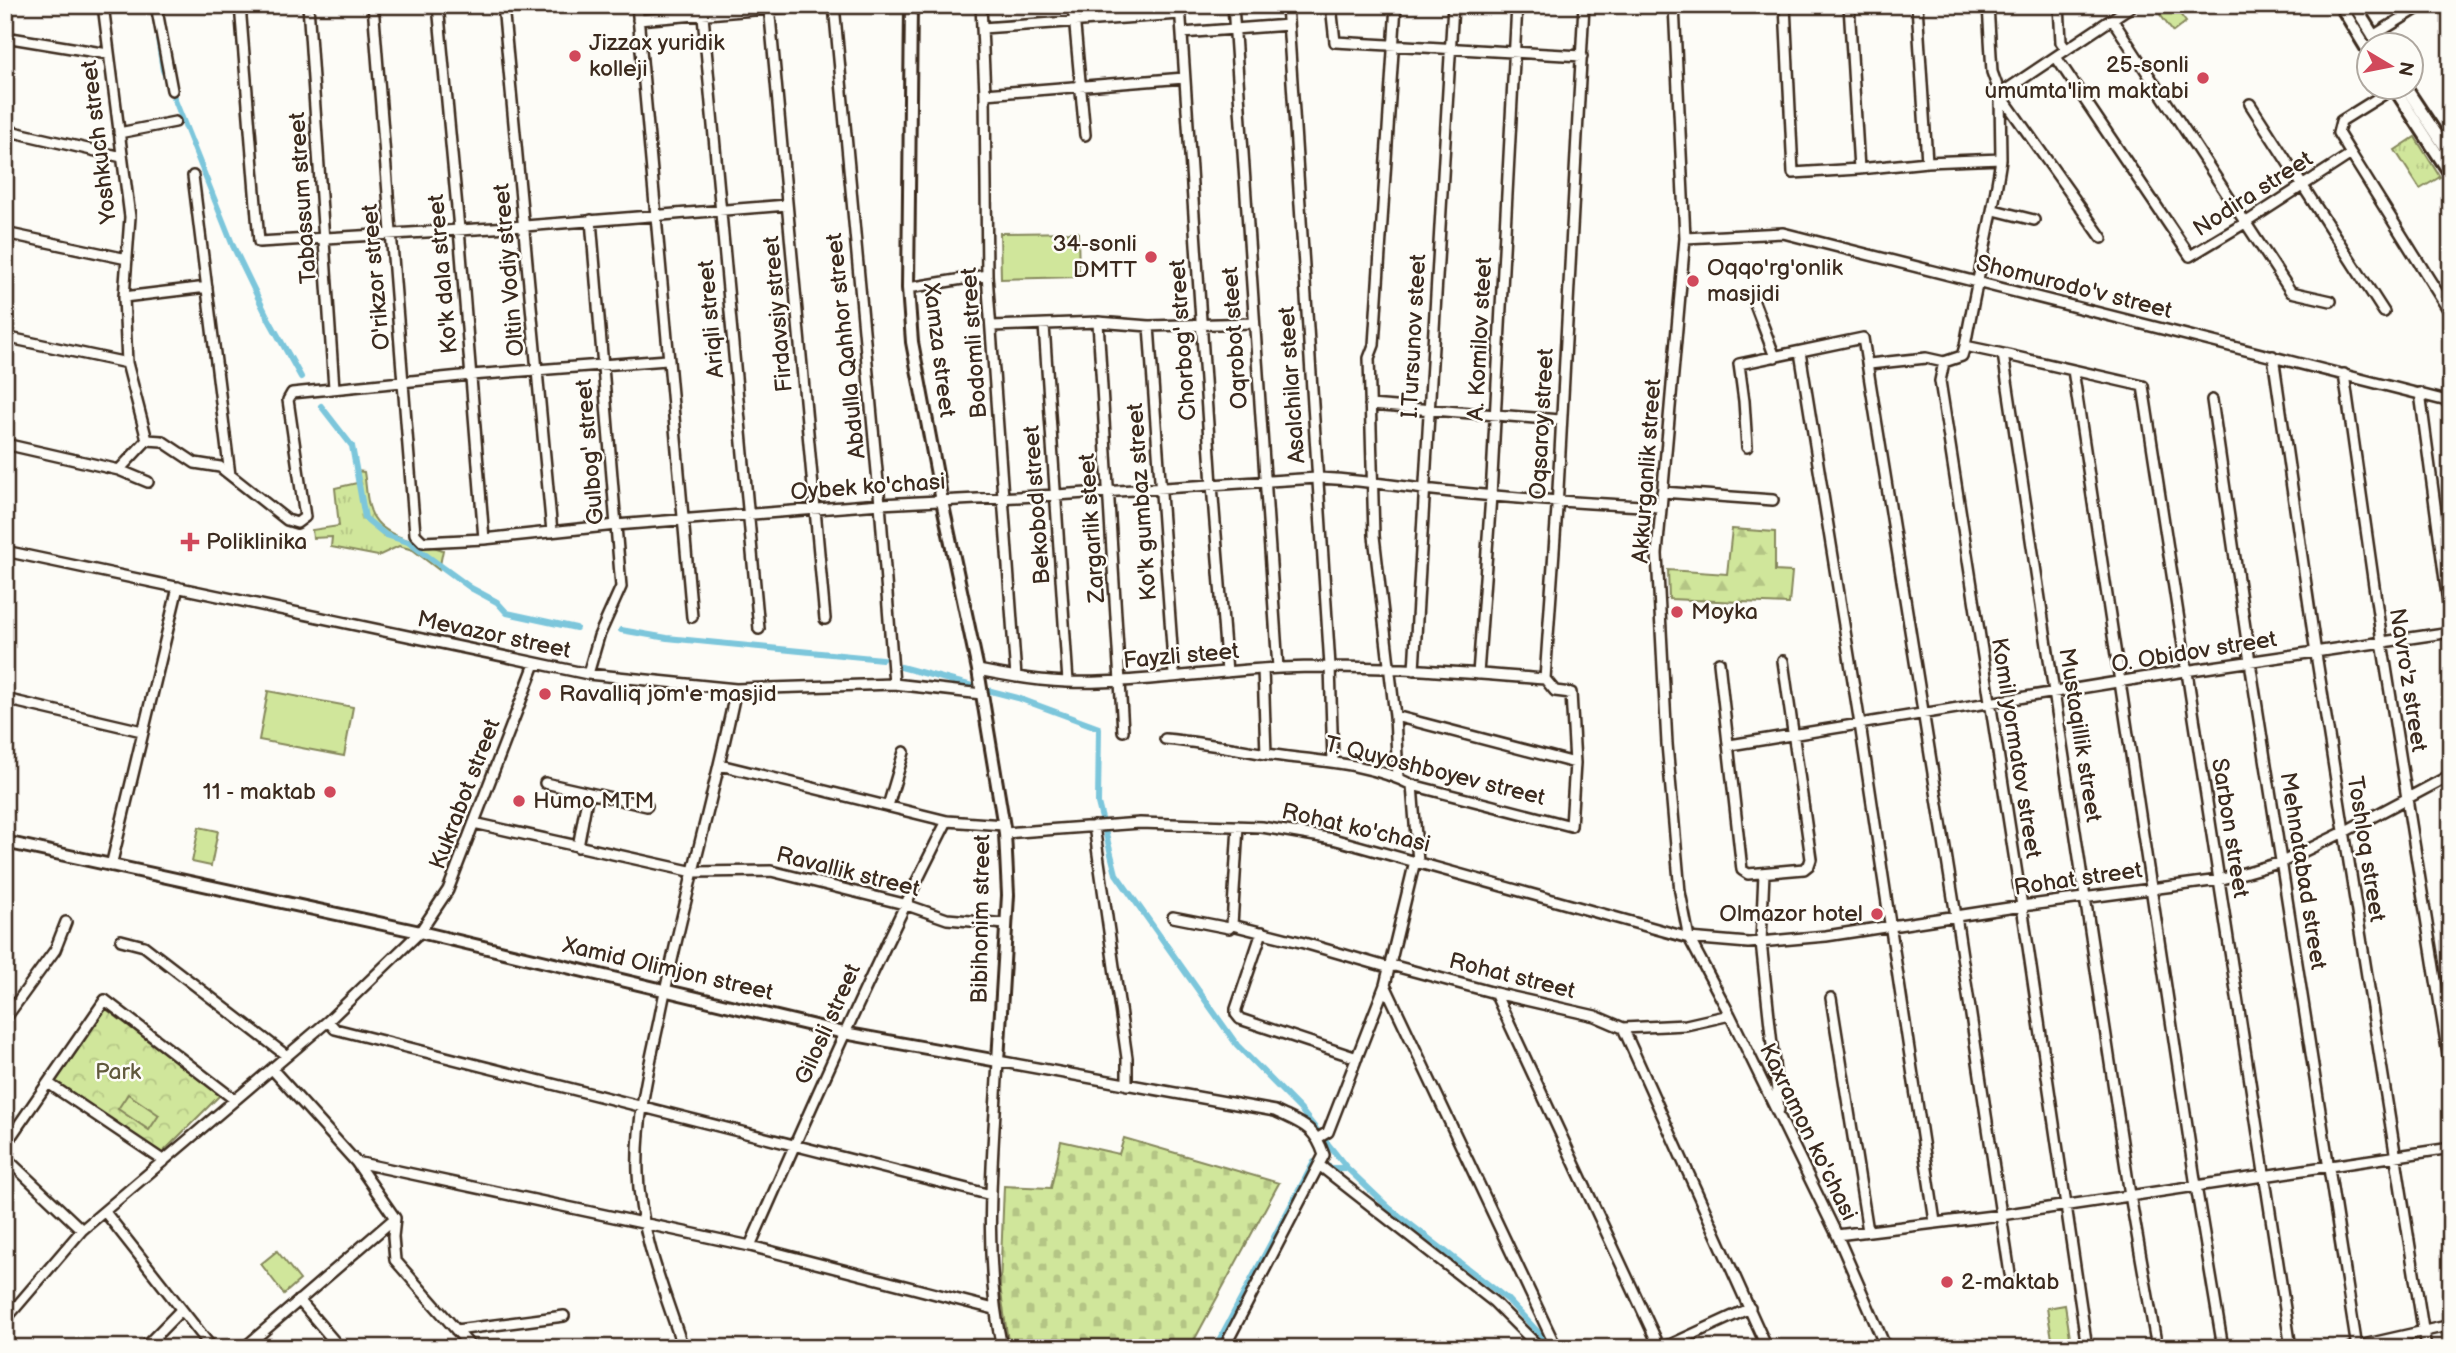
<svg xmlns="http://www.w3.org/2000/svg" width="2456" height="1353" viewBox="0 0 2456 1353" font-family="'Balsamiq Sans',sans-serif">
	<defs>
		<pattern id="grass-tufts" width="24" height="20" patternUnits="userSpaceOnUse" patternTransform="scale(1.75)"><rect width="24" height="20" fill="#d0e69b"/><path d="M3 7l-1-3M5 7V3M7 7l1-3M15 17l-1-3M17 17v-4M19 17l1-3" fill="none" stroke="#b4c585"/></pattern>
		<pattern id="forest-firs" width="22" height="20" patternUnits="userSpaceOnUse" patternTransform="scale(1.75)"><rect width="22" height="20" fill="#d0e69b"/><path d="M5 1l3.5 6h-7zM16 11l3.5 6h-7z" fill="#b4c585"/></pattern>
		<pattern id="cemetery-stones" width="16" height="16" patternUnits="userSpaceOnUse" patternTransform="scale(1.75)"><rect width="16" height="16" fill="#d0e69b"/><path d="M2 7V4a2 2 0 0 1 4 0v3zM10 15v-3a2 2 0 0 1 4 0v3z" fill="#b4c585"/></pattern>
		<pattern id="park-crowns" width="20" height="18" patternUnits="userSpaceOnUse" patternTransform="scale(1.75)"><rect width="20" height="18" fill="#d0e69b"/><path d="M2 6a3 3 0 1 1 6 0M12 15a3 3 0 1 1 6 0" fill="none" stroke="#b4c585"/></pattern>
	</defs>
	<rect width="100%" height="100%" fill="#fdfcf7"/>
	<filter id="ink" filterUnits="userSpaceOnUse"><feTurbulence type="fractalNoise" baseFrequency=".0143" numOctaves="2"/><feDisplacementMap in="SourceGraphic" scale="14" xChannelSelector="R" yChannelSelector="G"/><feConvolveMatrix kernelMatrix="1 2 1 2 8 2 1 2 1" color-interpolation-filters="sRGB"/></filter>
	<g filter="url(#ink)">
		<path fill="url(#grass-tufts)" stroke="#86885c" stroke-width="2" d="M2415,137L2440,177L2420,189L2395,150Z
			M356,471L364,472C366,483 366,495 369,506C377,538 416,541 443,550L439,570L413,550L399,546L378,556L331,547L332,537L313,538L312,530L339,526L335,488L357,483Z"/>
		<path fill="url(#forest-firs)" stroke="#86885c" stroke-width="2" d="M1732,529L1775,532V571L1792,572L1789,604L1669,599L1668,570L1727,574Z"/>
		<path fill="url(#cemetery-stones)" stroke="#86885c" stroke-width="2" d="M1124,1138L1279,1183L1190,1348H1009L1000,1286L1004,1186L1051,1188L1061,1141L1119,1154Z"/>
		<path fill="url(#park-crowns)" stroke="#86885c" stroke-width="2" d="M106,1009L220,1095L160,1155L56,1081Z"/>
		<path fill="#d0e69b" stroke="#86885c" stroke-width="2" d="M2153,5H2173L2186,22L2173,32Z
			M1078,232L1079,277L1001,279L1000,233Z
			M268,691L353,707L344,756L259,740Z
			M199,827L218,831L211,866L192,862Z
			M128,1094L159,1115L149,1130L118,1109Z
			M277,1251L300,1280L284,1294L261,1264Z
			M2065,1305L2071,1343L2053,1345L2047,1308Z"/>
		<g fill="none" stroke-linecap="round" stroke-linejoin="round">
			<path stroke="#7cc6db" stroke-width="6" d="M158,38L163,70L233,246L267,316L301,377
				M321,406L352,446L365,518L386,535L408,542L471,588L497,602L507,613L576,628
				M621,630L667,638L882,659
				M901,667L976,687
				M987,690L1018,698L1099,728L1098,803L1116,874L1237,1045L1301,1110L1347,1168L1389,1208L1507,1299L1553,1348
				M1322,1164L1332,1168H1347
				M1215,1348L1314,1162H1316"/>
			<g stroke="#3b2a1e" stroke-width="14">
				<path id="minor" d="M103,5L130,217L124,297L127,363L147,440L119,470
					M156,5L172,90
					M240,5L259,242L525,226L787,205
					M308,5L334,388
					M373,5L415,534L423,542L484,539L616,525L880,504L1056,495L1317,478C1353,479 1388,485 1424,489C1503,498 1581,503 1660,507
					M438,5L459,229L484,539
					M503,5L552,532
					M637,5L692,617
					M702,5L759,629
					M769,5L825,619
					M834,5L880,504L894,684
					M981,5L985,94L987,275L1016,677
					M1073,5L1085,135
					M1180,5L1212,485L1227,672
					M1233,5L1278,668
					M1287,5L1330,666L1333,762
					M1331,5L1335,42L1582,56
					M1396,5L1374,345L1369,358L1374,536L1395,716L1398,778
					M1674,5L1685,238L1657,554L1667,744L1680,892L1689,938L1730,1015L1837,1235L1886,1348
					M1785,5L1793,173L1859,169L1849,5
					M1988,5L1992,72L2000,94L2102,238
					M2059,5L2061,42L2066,49
					M2112,19L2291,292L2331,301
					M638,20L813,5
					M982,28L1180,14
					M1182,33L1288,25
					M2373,36L2423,5
					M5,37L108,54
					M2056,57L2190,256L2245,223L2351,154L2338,133L2341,121L2394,88
					M985,94L1184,78
					M2000,94L2133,5
					M2250,104L2384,312
					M5,130L122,157
					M119,133L175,122
					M2351,154L2451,314
					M2001,159C1992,222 1976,283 1965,346L2003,354L2130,1195L2157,1348
					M1927,162L2001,159L2000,96
					M1859,169L1927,162L1917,5
					M193,176L230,475
					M1994,210L2034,220
					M5,233L127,259
					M1685,238L1783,233L2451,402
					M908,288L987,275
					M124,297L207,287
					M1754,302L1775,357
					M1098,322L1123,731
					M1044,325L1068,682
					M992,326L1098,322L1149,326L1254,323
					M1149,326L1174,675
					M5,337L127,363
					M1800,352L1860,724L1935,1222
					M2003,354L2143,386L2291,1348
					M2273,356L2316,654L2426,1348
					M1944,362L1940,381L2022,906L2087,1348
					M1869,364L1926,358L1944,362L1962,356L1965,346
					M2073,370L2196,1186L2223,1348
					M2344,374L2382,642L2451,1074
					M2420,393L2451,625
					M2212,400L2250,662L2357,1348
					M1370,405L1560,420
					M147,440L162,441L195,463L220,467L287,520L297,523L305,517L288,400L292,393L471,375L667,360
					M5,444L119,470L148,482
					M1747,447L1744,401L1739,364L1863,338L1956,916L2010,1274
					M1662,492L1773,500
					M5,551L588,674L736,689L894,684L982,694
					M1719,662L1742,870L1748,874L1804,869L1809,865L1811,859L1783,661
					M1263,669L1266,754
					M978,670C1008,676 1037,681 1067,682C1136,684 1210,671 1280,668C1368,664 1457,672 1545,679
					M1414,670L1453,5
					M588,674L599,636L621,587L591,220
					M1478,674L1491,496L1517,5
					M5,699L142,731
					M1395,716L1575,763
					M1165,739C1199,742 1232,748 1266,754C1314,761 1368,762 1412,785L1571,826L1575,763L1571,693L1555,691L1545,679L1557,508L1584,5
					M1730,745L2185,671L2451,632
					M720,765L947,821L1004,825
					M545,783L647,806
					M1412,785L1418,862
					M888,806L904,752
					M474,823L694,872L771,871L904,904L947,919L1006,924
					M1094,826L1127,1058V1085
					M1005,833L1140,823L1262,827L1333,839L1689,938L1748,943L1826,936L2022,906L2219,880L2282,862L2344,832L2451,775
					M578,847L588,793
					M111,866L178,587
					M1764,873L1761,942L1779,1110
					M1173,917L1229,928L1232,925L1238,826
					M1232,925L1304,943L1390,968
					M1262,932L1236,1009V1014L1240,1019L1357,1058
					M121,940L144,946L287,1056
					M1391,965L1495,993L1595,1016L1623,1028L1686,1025L1730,1015
					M1385,985L1553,1341
					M1495,993L1660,1348
					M1831,998L1868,1231
					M5,1019L55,950L66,922
					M328,1021L335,1029L991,1195
					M1623,1028L1767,1348
					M272,1069L356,1162L750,1246L994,1309
					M48,1083L164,1161
					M1318,1138L1328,1132L1385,985L1415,861
					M5,1145L105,1000L235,1100
					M5,1157L82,1230
					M356,1162L395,1218L393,1237L395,1260L472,1348
					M1319,1165L1494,1302L1540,1348
					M105,1212L212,1348
					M1837,1235L2001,1215L2451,1148
					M750,1246C813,1103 876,960 947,821
					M299,1300L340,1348
					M5,1320L82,1230L328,1021L420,932L448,890L535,664
					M456,1330L564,1316
					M144,1348L181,1310
					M244,1348L395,1218
					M683,1348C664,1290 640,1234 638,1173C636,1121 648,1071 659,1021C681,909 713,800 736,689
					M1002,1348C982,1254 993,1156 998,1061L1275,1111C1301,1124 1314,1125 1324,1155L1224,1348
					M1663,1348L1750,1308
					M2350,1348L2451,1325"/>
			</g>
			<g stroke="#3b2a1e" stroke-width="16">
				<path id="major" d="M2340,5L2368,51
					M2354,5L2380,46
					M2394,88L2451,175
					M2406,88L2451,156
					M5,842L420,932L844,1033L998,1061L1008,895L1005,833L978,670L942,501L912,342L908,288L911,5"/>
			</g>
			<use href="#minor" stroke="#fdfcf7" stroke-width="9"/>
			<use href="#major" stroke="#fdfcf7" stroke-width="10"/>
		</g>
	</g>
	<g fill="#d1495b" stroke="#fdfcf7" stroke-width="2.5">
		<circle cx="575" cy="56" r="7"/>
		<circle cx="2203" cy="78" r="7"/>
		<circle cx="1151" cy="257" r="7"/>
		<circle cx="1693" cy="281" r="7"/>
		<path d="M186.5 531.5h7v7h7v7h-7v7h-7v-7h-7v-7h7z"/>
		<circle cx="1677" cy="612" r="7"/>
		<circle cx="545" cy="694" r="7"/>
		<circle cx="330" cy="792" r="7"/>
		<circle cx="519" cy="801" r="7"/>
		<circle cx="1877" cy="914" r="7"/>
		<circle cx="1947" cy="1282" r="7"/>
	</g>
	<g text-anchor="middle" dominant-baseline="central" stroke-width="5" stroke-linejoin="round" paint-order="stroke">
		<g font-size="23" fill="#3b2a1e" stroke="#fdfcf7" text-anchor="start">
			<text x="589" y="43">Jizzax yuridik<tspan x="589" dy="26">kolleji</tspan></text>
			<text x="2189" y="65" text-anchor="end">25-sonli<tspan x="2189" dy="26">umumta'lim maktabi</tspan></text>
			<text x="1137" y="244" text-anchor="end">34-sonli<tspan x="1137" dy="26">DMTT</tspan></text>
			<text x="1707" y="268">Oqqo'rg'onlik<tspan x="1707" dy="26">masjidi</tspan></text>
			<text x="206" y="542">Poliklinika</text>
			<text x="1691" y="612">Moyka</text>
			<text x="559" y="694">Ravalliq jom'e masjid</text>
			<text x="316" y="792" text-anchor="end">11 - maktab</text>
			<text x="533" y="801">Humo MTM</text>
			<text x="1863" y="914" text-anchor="end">Olmazor hotel</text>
			<text x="1961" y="1282">2-maktab</text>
		</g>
		<g font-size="23" fill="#3b2a1e" stroke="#fdfcf7">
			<text transform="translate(99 142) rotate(-97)">Yoshkuch street</text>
			<text transform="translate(2253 194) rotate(-33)">Nodira street</text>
			<text transform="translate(303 198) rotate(-94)">Tabassum street</text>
			<text transform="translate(509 270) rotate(-95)">Oltin Vodiy street</text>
			<text transform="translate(443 274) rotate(-95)">Ko'k dala street</text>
			<text transform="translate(376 277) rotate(-95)">O'rikzor street</text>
			<text transform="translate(2074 287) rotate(14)">Shomurodo'v street</text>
			<text transform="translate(778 314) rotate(-95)">Firdavsiy street</text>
			<text transform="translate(711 319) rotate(-95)">Ariqli street</text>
			<text transform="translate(1414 336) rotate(-87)">I.Tursunov steet</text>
			<text transform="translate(1235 338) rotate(-94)">Oqrobot steet</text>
			<text transform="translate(1480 339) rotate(-87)">A. Komilov steet</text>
			<text transform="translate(1183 340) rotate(-94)">Chorbog' street</text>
			<text transform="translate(974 343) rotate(-94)">Bodomli street</text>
			<text transform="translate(846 346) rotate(-96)">Abdulla Qahhor street</text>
			<text transform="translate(939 350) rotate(83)">Xamza street</text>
			<text transform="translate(1292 385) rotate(-94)">Asalchilar steet</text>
			<text transform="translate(1542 424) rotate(-87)">Oqsaroy street</text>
			<text transform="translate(590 452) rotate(-95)">Gulbog' street</text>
			<text transform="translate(1647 471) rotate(-86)">Akkurganlik street</text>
			<text transform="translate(868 487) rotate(-4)">Oybek ko'chasi</text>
			<text transform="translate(1142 502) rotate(-94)">Ko'k gumbaz street</text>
			<text transform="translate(1037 505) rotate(-94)">Bekobod street</text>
			<text transform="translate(1092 528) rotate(-94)">Zargarlik steet</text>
			<text transform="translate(494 635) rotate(12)">Mevazor street</text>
			<text transform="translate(2194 652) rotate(-9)">O. Obidov street</text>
			<text transform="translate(1181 656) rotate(-5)">Fayzli steet</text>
			<text transform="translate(2408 680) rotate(81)">Navro'z street</text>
			<text transform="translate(2080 735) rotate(81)">Mustaqillik street</text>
			<text transform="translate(2016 748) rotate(81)">Komil yormatov street</text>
			<text transform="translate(1435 771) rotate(14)">T. Quyoshboyev street</text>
			<text transform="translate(465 794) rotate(-69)">Kukrabot street</text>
			<text transform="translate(1356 828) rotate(13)">Rohat ko'chasi</text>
			<text transform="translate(2230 828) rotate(81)">Sarbon street</text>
			<text transform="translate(2366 849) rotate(81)">Toshloq street</text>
			<text transform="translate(2303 871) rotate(81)">Mehnatаbаd street</text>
			<text transform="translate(848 872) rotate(14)">Ravallik street</text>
			<text transform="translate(2078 879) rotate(-8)">Rohat street</text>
			<text transform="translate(981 919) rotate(-89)">Bibihonim street</text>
			<text transform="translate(668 969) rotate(13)">Xamid Olimjon street</text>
			<text transform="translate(1512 976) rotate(14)">Rohat street</text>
			<text transform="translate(828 1024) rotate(-66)">Gilosli street</text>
			<text transform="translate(1808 1132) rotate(64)">Kaxramon ko'chasi</text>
		</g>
		<g font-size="23" fill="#60593d" stroke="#fdfcf7">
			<text x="118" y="1072">Park</text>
		</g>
	</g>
	<rect width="2456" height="1353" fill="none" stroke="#fdfcf7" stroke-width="28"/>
	<rect x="14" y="14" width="2428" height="1325" fill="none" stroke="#3b2a1e" stroke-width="2.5" filter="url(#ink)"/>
	<g transform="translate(2390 66) rotate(100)"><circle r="33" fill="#fdfcf7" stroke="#afa8a0" stroke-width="2"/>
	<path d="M0-5L12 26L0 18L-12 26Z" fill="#d1495b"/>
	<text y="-10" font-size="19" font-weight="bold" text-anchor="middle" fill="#3b2a1e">N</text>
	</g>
</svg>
